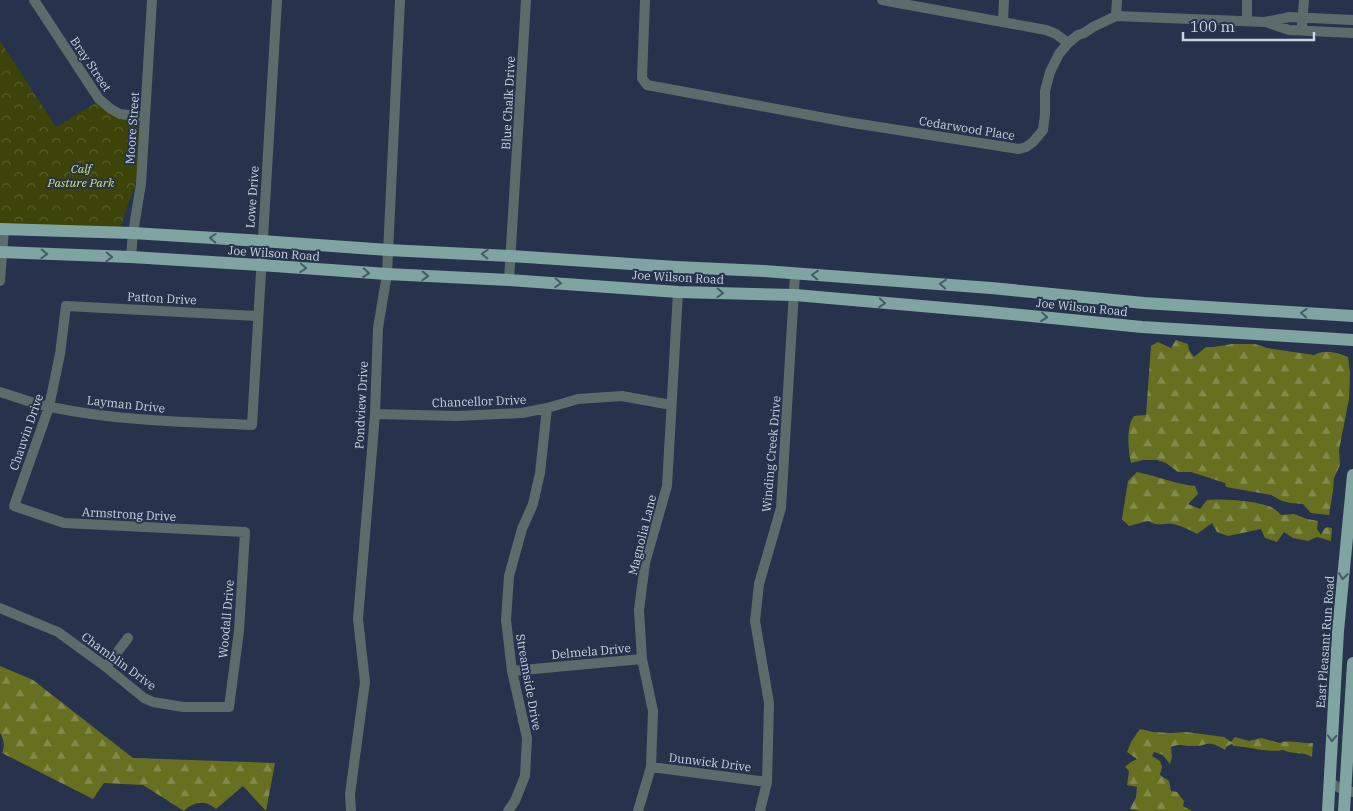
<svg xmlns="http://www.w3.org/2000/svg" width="1353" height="811" viewBox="0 0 1353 811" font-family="'IBM Plex Serif',serif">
	<defs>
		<pattern id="forest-firs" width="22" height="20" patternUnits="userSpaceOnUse" patternTransform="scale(1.25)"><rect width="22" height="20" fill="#677020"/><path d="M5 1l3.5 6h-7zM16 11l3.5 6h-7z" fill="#828a4b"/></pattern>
		<pattern id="park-crowns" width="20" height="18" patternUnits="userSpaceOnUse" patternTransform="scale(1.25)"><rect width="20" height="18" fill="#3d4407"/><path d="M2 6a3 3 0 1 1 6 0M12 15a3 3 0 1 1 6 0" fill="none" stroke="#585e2b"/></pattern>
	</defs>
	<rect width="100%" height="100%" fill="#27334c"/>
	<path fill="url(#forest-firs)" d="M1176,340L1188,344L1189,350L1194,357L1206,347H1214L1232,344H1255L1267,348L1314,355C1325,349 1337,352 1348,357L1350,373L1349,399L1339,450L1340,465L1334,478L1333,491L1329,515L1311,513L1303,504L1291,503L1282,501L1271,495L1226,487L1225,483L1191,472H1178L1166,463L1157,460H1143L1131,463C1128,450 1126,426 1134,416L1146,415L1151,346L1158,342L1171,348Z
		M1137,472C1157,476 1175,484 1195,486L1198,494L1188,504L1200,509L1207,500C1222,498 1258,501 1271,507C1275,509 1278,512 1281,515L1294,514L1307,519L1318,521L1317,529L1321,535L1324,529L1327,527L1332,528L1331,541L1317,537L1308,541L1293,538L1284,532L1277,542L1265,538L1261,529L1228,536L1217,532L1212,523L1197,534C1190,530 1182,526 1173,524C1163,523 1159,527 1148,521L1129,526L1122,519L1128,481Z
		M0,666L33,680L133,758L275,763L266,811L243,786L216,809C205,799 193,802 184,811L143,785L104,783L93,799L2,753C5,746 4,739 0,733Z
		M1140,729L1153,732L1171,733L1186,732L1224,737L1231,742L1235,737L1249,741L1261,738L1280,743C1288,739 1303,744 1313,743L1312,757C1302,751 1293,755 1283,750C1266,753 1251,747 1234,746L1232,744L1227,746L1225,750C1206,738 1208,747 1191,746C1181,746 1181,743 1171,747L1172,757L1170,764L1163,755L1154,752L1152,756L1160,761L1162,767L1160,775L1169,781L1171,791L1177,792L1184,801L1183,806L1192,811H1139L1130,809L1136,797L1137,787L1127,785L1129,771L1125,767L1131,762L1137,759L1127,752L1131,742Z"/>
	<path fill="url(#park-crowns)" d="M0,41L56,127L96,103L136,121L140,126L137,180L126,210L120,230L0,224Z"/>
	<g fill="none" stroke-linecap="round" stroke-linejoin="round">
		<path stroke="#5b6c6b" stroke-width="10" d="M34,0L99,99L111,109L120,114L145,117
			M645,0L642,78L647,85L847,122L1019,149L1026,147L1033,142L1043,130L1045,114V91L1050,72L1059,54L1068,43L1078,35L1084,33L1093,27L1116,16L1265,22L1290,17L1353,20
			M882,0L1046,30L1056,34L1068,43
			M1116,16L1117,0
			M1003,21L1004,0
			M1247,21V0
			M1266,22L1289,30L1353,33
			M1302,25L1304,0
			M131,257L133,233L141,184L152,0
			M509,280L526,0
			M0,281L4,229
			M0,392C17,397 34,404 51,407C117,421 185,422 252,425L277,0
			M375,414L457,416L522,413L547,408L578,399L622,396L671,405
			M0,608L58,632L106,667L144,698L153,702L183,707H229L239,631L245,532L64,523L14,506L49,407L60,354L66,306L258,316
			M106,667L128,638
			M512,671L642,659
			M651,767L767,782
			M1329,782L1345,791L1353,792
			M351,811L350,794L365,682L358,619L375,414L378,328L387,274L400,0
			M508,811L515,801L525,776L527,738L512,671L506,620L509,576L522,529L533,504L540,473L547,408
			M638,811L651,767L653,711L642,659L639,610L645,563L667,486L678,292
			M760,811L767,782L769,703L755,621L759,584L781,508L795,274"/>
		<path stroke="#7fa4a1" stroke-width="12" d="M0,229L133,233L262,241L388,250L511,256L676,267L764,271L991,288L1144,303L1353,316
			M0,252L131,257L260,265L387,274L509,280L678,292L795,295L990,312L1142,327L1353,340
			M1328,811L1338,631L1353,475
			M1344,811L1353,663"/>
	</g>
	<defs><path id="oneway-chevron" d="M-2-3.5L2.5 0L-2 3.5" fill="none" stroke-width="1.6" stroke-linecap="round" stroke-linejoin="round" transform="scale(1.25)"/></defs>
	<g stroke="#465b6a">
		<use href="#oneway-chevron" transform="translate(213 238) rotate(-177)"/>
		<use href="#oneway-chevron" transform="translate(44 254) rotate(2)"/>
		<use href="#oneway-chevron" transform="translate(485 254) rotate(-178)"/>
		<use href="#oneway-chevron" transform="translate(109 257) rotate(2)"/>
		<use href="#oneway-chevron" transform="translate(303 268) rotate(4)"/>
		<use href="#oneway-chevron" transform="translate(366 273) rotate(4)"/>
		<use href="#oneway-chevron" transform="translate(815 275) rotate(-176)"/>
		<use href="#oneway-chevron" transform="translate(425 276) rotate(2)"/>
		<use href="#oneway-chevron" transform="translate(558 283) rotate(4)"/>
		<use href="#oneway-chevron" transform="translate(943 284) rotate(-176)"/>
		<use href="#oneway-chevron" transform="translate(720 293) rotate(2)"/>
		<use href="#oneway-chevron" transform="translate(882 303) rotate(5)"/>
		<use href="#oneway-chevron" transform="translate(1304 313) rotate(-176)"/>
		<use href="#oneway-chevron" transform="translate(1044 317) rotate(6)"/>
		<use href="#oneway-chevron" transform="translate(1343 576) rotate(96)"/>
		<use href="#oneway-chevron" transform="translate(1332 738) rotate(93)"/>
	</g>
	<g text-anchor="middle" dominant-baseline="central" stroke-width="4" stroke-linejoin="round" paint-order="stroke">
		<g font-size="12" fill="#cad2e2" stroke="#27334c">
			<text transform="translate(91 64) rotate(56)">Bray Street</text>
			<text transform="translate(508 103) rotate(-87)">Blue Chalk Drive</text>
			<text transform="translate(132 128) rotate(-86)">Moore Street</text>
			<text transform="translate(967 128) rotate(9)">Cedarwood Place</text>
			<text transform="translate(252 197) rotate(-86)">Lowe Drive</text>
			<text transform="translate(274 253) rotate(4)">Joe Wilson Road</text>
			<text transform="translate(678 277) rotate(3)">Joe Wilson Road</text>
			<text transform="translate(162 298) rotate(3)">Patton Drive</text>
			<text transform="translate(1082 307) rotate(6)">Joe Wilson Road</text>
			<text transform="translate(479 401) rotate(-2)">Chancellor Drive</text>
			<text transform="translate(126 404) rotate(6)">Layman Drive</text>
			<text transform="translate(361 405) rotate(-87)">Pondview Drive</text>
			<text transform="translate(26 432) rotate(-71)">Chauvin Drive</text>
			<text transform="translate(771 454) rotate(-85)">Winding Creek Drive</text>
			<text transform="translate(129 514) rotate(3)">Armstrong Drive</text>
			<text transform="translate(642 535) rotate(-76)">Magnolia Lane</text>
			<text transform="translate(226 619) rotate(-85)">Woodall Drive</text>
			<text transform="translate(1325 642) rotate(-86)">East Pleasant Run Road</text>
			<text transform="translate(591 651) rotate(-5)">Delmela Drive</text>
			<text transform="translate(119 661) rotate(36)">Chamblin Drive</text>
			<text transform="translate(529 682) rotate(80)">Streamside Drive</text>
			<text transform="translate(710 762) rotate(7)">Dunwick Drive</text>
		</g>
		<g font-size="12" font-style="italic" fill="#d2e55e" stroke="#27334c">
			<text x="81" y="168">Calf<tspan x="81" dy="14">Pasture Park</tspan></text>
		</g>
	</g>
	<path d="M1183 32v8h131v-8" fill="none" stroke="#cad2e2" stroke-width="2.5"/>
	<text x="1190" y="32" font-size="15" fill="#cad2e2" stroke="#27334c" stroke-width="4" paint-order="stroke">100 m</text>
</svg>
